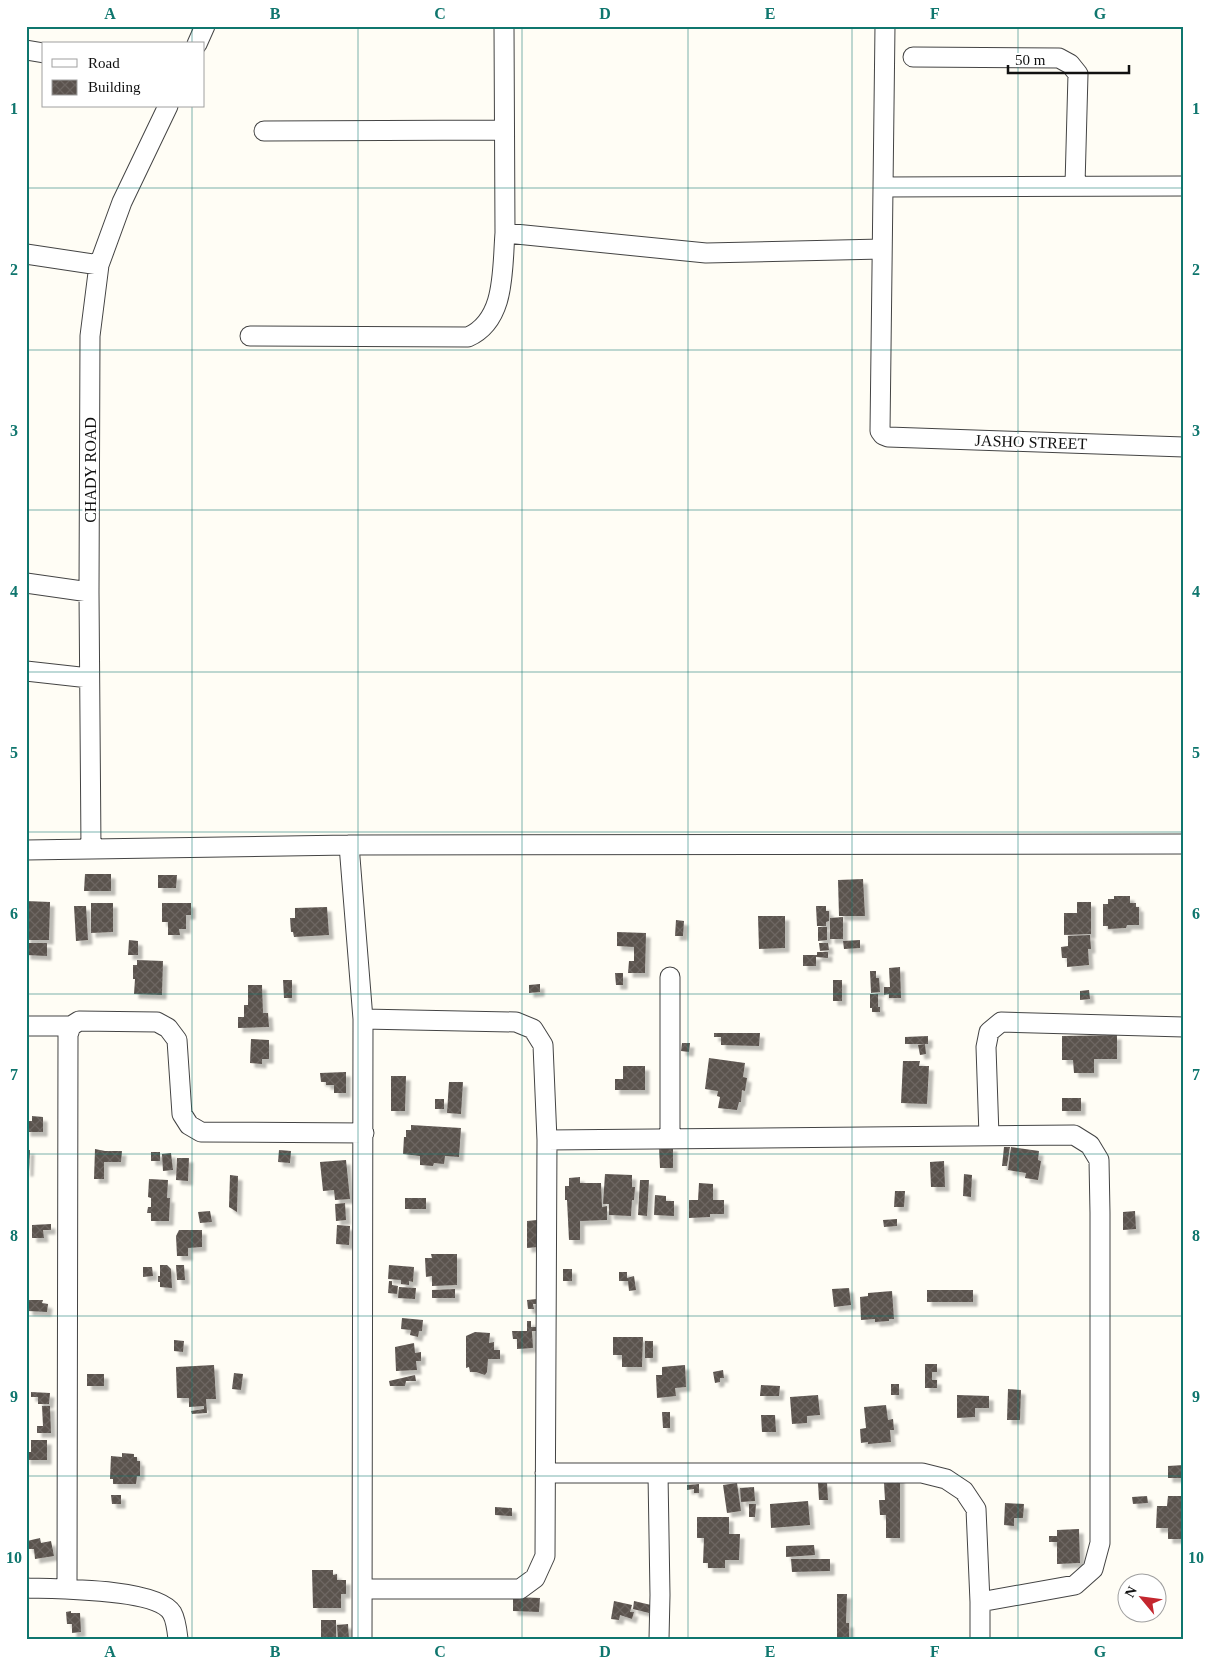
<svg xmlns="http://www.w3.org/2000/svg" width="1210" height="1665" viewBox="0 0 1210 1665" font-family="'Times New Roman',serif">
	<defs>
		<pattern id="building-cross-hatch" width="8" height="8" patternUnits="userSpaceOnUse" patternTransform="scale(1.25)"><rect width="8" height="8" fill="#5a524d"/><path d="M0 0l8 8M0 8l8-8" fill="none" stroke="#6d6662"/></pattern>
		<filter id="shadow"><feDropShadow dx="4.5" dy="4.5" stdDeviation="1" flood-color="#0004"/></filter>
	</defs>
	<rect width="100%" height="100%" fill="#fffdf5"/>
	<path fill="url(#building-cross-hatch)" filter="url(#shadow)" d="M85,874H111V891H84Z
		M158,875H177L176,888H158Z
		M863,879L865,916H839L838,880Z
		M1114,896H1130V903H1136V907H1139V925H1127L1126,928L1108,929V926H1103V904H1108V899H1114Z
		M26,901L50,902L49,940H26Z
		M1077,902H1091V934L1064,935V913H1077Z
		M91,903H113V932L91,933Z
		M162,903H191V915H186V929H179L180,935H168V922H162Z
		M74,906H86L88,940L76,941Z
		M816,906H826V911H829V921L826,922V926H817Z
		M327,907L329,935L294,937L293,932H291L290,918H295V908Z
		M758,916H785V948L759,949Z
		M843,917V939H830V918Z
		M676,920L684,921L683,936H675Z
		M818,927H827V940L818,941Z
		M617,932L646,933L645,973H628L629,961H634V947L617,946Z
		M1090,935L1091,949H1088L1089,965L1067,967V958H1062L1061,947L1068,946V936Z
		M129,940L138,941V955H128Z
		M860,940V948L844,949L843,941Z
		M26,943H47V956L26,955Z
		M819,943H828L829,950L820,951Z
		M817,952H828V958L816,957V966H803V955H817Z
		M137,960L163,961L162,995L134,994L135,979H133V965H137Z
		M900,967L901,998H889V994L884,995V987H890L889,968Z
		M870,971H876V978H879L880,992L871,993Z
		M615,973H623V985H616Z
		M283,980H292V998H284Z
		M833,980H842V1001H833Z
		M540,984V992L529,993V985Z
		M248,985H262L263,1013H268L269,1027L238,1028V1017H244V1005H248Z
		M1089,990L1090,999L1080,1000V991Z
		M870,994H878V1007H880V1012H872V1008H870Z
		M714,1033H760L759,1046L721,1045V1037H714Z
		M1117,1035V1059H1094V1073H1074L1073,1060H1062V1036Z
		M928,1036V1044H905V1037Z
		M251,1039L269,1040V1059H262V1064L250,1063Z
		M682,1043H690L689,1052L681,1051Z
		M925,1044L926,1054L920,1055L918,1045Z
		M709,1058L745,1063L743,1077L747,1078L745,1091L742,1090L741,1102H739L737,1110L718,1108L720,1097L717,1096L718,1091L705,1089Z
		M903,1061H920L919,1066H929L927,1104L901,1103Z
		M623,1066H645V1090H615V1079H623Z
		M346,1072V1093H334V1085H326V1082H321L320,1073Z
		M391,1076H406L405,1111H391Z
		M449,1082H463L461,1114L447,1113Z
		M1062,1098H1081V1111H1062Z
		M435,1099H444V1109H435Z
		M32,1116L43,1117V1132H26V1121H32Z
		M411,1125L461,1128L459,1157L445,1156L444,1164L434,1163L433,1166L420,1165V1156L403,1154L404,1137H406V1130H411Z
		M659,1147H673V1168H660Z
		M1004,1147H1010L1007,1166H1002Z
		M1011,1147L1039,1151L1038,1160L1041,1161L1038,1180L1025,1178L1026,1173L1008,1170Z
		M95,1149L105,1151H122L121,1162H104V1179H94Z
		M26,1150H30L29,1172H26Z
		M279,1150L291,1151L290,1163L278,1162Z
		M151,1152H160V1161H151Z
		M171,1153L173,1170L163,1171L162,1154Z
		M177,1158H189L188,1181L176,1180Z
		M346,1160L350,1199L335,1200L334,1190L323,1191L320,1162Z
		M944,1161L945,1187H931L930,1162Z
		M605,1174L632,1175V1187H635L634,1200H632L631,1216L609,1215V1204H603Z
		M964,1174L972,1175L971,1197L963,1196Z
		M230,1175L238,1176L237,1212L229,1207Z
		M580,1177V1183H601L602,1207L607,1206V1220L580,1221V1240H569L567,1200H565V1186H569V1178Z
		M149,1179L168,1180L167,1198H170L169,1221H151V1213H147L148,1207H151V1198L148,1197Z
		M640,1180H649L647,1216L638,1215Z
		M699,1183L713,1184V1200H724V1214H710V1217L689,1218V1200H698Z
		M895,1191H905L904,1207H894Z
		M655,1195L666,1196V1201H674V1216L654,1215Z
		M405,1198H426V1209H405Z
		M345,1203L346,1220L336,1221L335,1204Z
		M210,1211L212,1222L200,1223L198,1212Z
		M1135,1211L1136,1229L1123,1230V1212Z
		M897,1219V1226L884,1227L883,1220Z
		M537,1220L538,1247L527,1248V1221Z
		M51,1224V1230H43L44,1238H32V1225Z
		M337,1225L350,1226L349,1245L336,1244Z
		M179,1230H202V1247L188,1248V1256H177L176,1236Z
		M431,1254H457V1285L432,1286V1276L426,1277L425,1258H432Z
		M160,1265H167L171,1269L172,1288L160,1287V1282H158V1276H160Z
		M176,1265H184L185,1280H177Z
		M389,1265L414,1267L413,1282L409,1281V1285L401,1284V1280L388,1279Z
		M143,1267H152L153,1276L143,1277Z
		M563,1269H572V1281H563Z
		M619,1272H627V1278L634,1276L636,1290L629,1291L628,1281H619Z
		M389,1281H392V1285L398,1286L397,1294L388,1293Z
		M399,1287L416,1288L415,1299L398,1298Z
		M849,1288L851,1305L834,1307L832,1289Z
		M455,1289V1298H432V1290Z
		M927,1290H973V1302H927Z
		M892,1291L894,1319H889V1321L875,1322V1319L861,1320L860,1297L868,1296V1293Z
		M537,1299L538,1304H533L534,1309H528L527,1300Z
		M28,1300H43L42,1303L48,1304L47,1312L28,1311Z
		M402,1318L423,1320L422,1331H419L418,1337L410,1335L411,1330L401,1329Z
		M527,1321H531V1327H538V1331H532L533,1348L517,1349V1339H513L512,1331H527Z
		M475,1332L490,1333L489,1343L494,1342V1350H500V1359H488L487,1372L485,1375L476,1372H470L469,1367L466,1368V1336Z
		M613,1337H643L642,1367H622V1355H613Z
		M174,1340L184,1341L183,1352L174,1351Z
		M645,1341H653V1358H645Z
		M414,1343L415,1353L421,1352V1361H416L417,1370L396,1371L395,1347Z
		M925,1364H937V1372H932V1380H937V1388H925Z
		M214,1365L216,1399H206L207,1413L192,1414L191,1411L204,1409V1406L189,1407V1398H177L176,1367Z
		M685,1365L686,1387L675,1388L676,1396L657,1398L656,1375H662V1367Z
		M723,1370L724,1378H720V1382L715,1383L713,1372Z
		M234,1373L243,1374L241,1390L232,1389Z
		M87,1374H104V1386H87Z
		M415,1375L416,1381H406L405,1386H390L389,1381Z
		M891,1384H899V1395H891Z
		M761,1385L780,1386L779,1396H760Z
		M1008,1389L1021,1390L1020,1420H1007Z
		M31,1392L50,1393L49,1404H38V1397H31Z
		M818,1395L820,1415L807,1416V1423L792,1424L790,1397Z
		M957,1395L989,1396V1408H975V1417L957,1418Z
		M886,1405L888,1420L893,1419L894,1430H890L891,1442L868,1444V1442L861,1443L860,1429L866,1428L864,1407Z
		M42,1406H50L51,1433H37V1426H43Z
		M662,1412H670V1428H663Z
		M761,1415H775L776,1432H762Z
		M31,1440H47V1460H26V1452H31Z
		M122,1453L134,1454V1457H137V1461H140V1476H137L136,1484H113V1479H110L111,1456L122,1457Z
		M1184,1465V1478H1168V1466Z
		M888,1476H900V1538H886V1515H880L879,1500H885L884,1483H888Z
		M827,1482L828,1500H819L818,1483Z
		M737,1483L741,1511L727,1513L723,1485Z
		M699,1484V1493H694V1489L687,1490V1485Z
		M754,1487L755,1501L741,1502L740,1488Z
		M111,1495H121V1504H112Z
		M1147,1496L1148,1503L1133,1504L1132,1497Z
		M1168,1496H1184V1539H1168V1528H1156L1157,1506H1167Z
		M808,1501L810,1525L771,1528L770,1504Z
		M1005,1503L1024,1504L1023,1518H1014V1526L1004,1525Z
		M749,1504H756L755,1517H749Z
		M495,1507L512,1508V1516L495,1515Z
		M697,1517H729V1534H740L739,1560H725V1568H708V1563H703L704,1538H697Z
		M1079,1529L1080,1563L1057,1564V1542H1049V1536H1057V1530Z
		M40,1538L41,1543L51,1541L54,1556L35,1559L34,1549H29L27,1541Z
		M814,1545L815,1555L786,1557V1546Z
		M791,1559H830V1571L792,1572Z
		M312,1570H333V1575L337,1574V1580H346V1594H341V1608H313Z
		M837,1594H847L846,1623H849V1639H837Z
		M513,1597L540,1598L539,1612L513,1611Z
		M614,1601L632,1605L630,1612H634L632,1619L620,1615L619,1620L611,1619Z
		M634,1601L651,1605L649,1613L633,1609Z
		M71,1611V1613H80L81,1632L72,1633V1624H67L66,1612Z
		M321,1620H336V1639H321Z
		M348,1624L349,1639H338L337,1625Z"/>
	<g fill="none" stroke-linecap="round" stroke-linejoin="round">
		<g stroke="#444" stroke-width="21">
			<path id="street" d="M504,26L505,233L706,253L882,249
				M885,26L880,431L883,435L888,437L1184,447
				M197,44L205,26
				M26,50L44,53
				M913,57L1059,58L1070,64L1078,74L1075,185
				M264,131L503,130
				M883,187L1184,186
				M26,254L99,265
				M250,336L468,337C506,320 502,270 505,233
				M26,583L89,592
				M26,671L89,678
				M349,845L363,1019L362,1639
				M91,849L89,592L90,336L99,265L122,202L168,106
				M26,850L349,845L1184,844
				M26,1026H71
				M989,1136L986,1047L989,1032L1001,1022L1184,1027
				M670,1139V977
				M547,1140L1074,1135L1090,1145L1099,1160L1100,1213V1543L1093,1569L1075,1585L980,1602
				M545,1473H922L946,1479L964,1491L976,1509L980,1602V1639
				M658,1474L660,1595L659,1639
				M26,1588C54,1589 157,1588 172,1613C176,1620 177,1630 178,1639
				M67,1589L68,1035L71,1026L79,1021L157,1022L168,1028L177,1040L182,1114L189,1125L201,1132L364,1133
				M362,1589H520L535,1578L545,1556L547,1140L543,1045L533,1029L516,1022L363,1019"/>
		</g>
		<use href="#street" stroke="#fff" stroke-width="19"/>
	</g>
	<path fill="none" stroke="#0f766e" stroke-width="1" stroke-opacity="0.55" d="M192,26V44M358,26V1639M522,26V1639M688,26V1639M852,26V1639M1018,26V1639M192,106V1639M26,188H1184M26,350H1184M26,510H1184M26,672H1184M26,832H1184M26,994H1184M26,1154H1184M26,1316H1184M26,1476H1184"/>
	<g text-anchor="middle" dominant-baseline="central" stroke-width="5" stroke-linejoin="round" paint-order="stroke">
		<g font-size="16" fill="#111" stroke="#fff">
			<text transform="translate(1031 442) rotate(2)">JASHO STREET</text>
			<text transform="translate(90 470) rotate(-90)">CHADY ROAD</text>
		</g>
	</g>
	<rect width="1210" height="1665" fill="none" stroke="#ffffff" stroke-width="55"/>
	<rect x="42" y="42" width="162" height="65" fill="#ffffff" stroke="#a0a0a0"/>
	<rect x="52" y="59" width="25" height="8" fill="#ffffff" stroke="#a0a0a0"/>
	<text x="88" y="68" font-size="15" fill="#111111">Road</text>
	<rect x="52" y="80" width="25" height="15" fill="url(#building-cross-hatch)" stroke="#a0a0a0"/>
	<text x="88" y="92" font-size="15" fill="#111111">Building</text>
	<g transform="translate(1142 1598) rotate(299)"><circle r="24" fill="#ffffff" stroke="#a0a0a0"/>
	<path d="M0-4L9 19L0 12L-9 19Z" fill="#c4262e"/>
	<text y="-8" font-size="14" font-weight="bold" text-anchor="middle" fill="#111111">N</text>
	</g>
	<path d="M1008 65v8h121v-8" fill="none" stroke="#111111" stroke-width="2.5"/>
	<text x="1015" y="65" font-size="15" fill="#111111" stroke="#ffffff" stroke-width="4" paint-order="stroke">50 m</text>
	<rect x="28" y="28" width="1154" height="1610" fill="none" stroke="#0f766e" stroke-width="2"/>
	<g font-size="16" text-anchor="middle" font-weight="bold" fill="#0f766e">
		<text x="110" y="19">A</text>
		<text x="275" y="19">B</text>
		<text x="440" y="19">C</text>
		<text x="605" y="19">D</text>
		<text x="770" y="19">E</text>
		<text x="935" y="19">F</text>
		<text x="1100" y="19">G</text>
		<text x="14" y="114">1</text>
		<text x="1196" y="114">1</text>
		<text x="14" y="275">2</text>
		<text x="1196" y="275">2</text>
		<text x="14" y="436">3</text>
		<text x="1196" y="436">3</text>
		<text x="14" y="597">4</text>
		<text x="1196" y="597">4</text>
		<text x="14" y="758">5</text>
		<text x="1196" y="758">5</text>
		<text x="14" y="919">6</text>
		<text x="1196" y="919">6</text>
		<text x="14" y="1080">7</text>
		<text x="1196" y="1080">7</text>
		<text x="14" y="1241">8</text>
		<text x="1196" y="1241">8</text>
		<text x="14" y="1402">9</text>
		<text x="1196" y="1402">9</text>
		<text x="14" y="1563">10</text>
		<text x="1196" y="1563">10</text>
		<text x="110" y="1657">A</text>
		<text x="275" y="1657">B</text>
		<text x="440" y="1657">C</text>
		<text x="605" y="1657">D</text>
		<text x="770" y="1657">E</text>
		<text x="935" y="1657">F</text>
		<text x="1100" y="1657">G</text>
	</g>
</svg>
